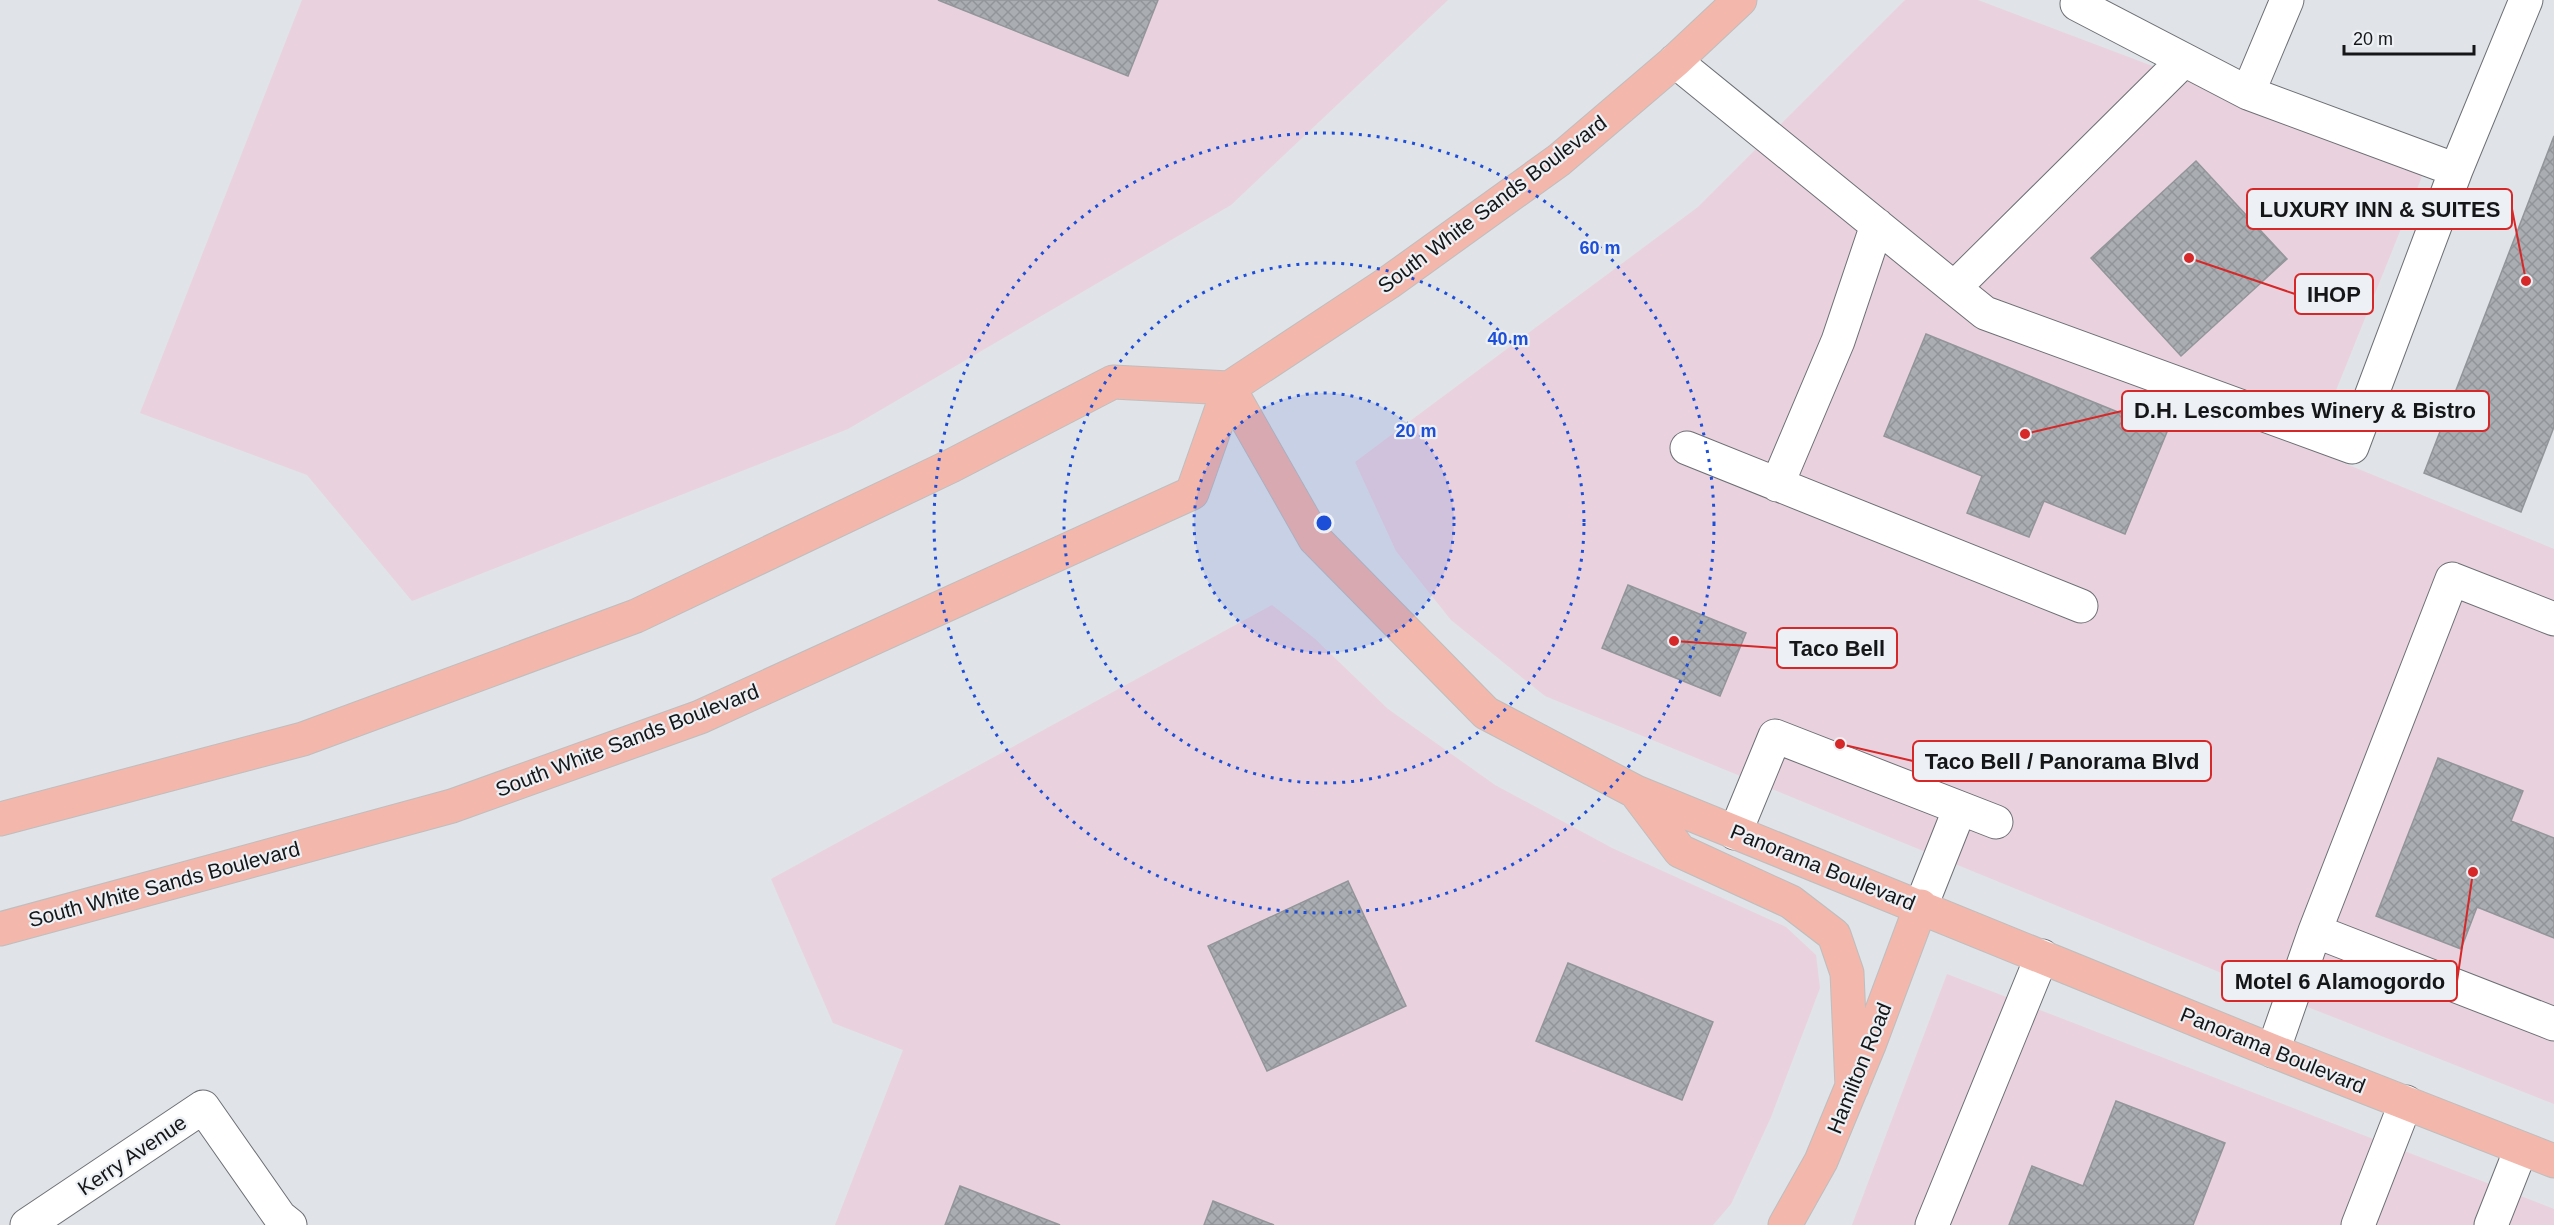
<svg xmlns="http://www.w3.org/2000/svg" width="2554" height="1225" viewBox="0 0 2554 1225" font-family="Arial,sans-serif">
	<defs>
		<pattern id="building-cross-hatch" width="8" height="8" patternUnits="userSpaceOnUse" patternTransform="scale(1.5)"><rect width="8" height="8" fill="#aaadb1"/><path d="M0 0l8 8M0 8l8-8" fill="none" stroke="#919498"/></pattern>
	</defs>
	<rect width="100%" height="100%" fill="#e0e3e8"/>
	<path fill="#e9d2de" d="M302,0H1448L1231,205L848,429L412,601L307,475L140,413Z
		M1905,0H1978L2425,169L2312,450L2554,549V1104L2224,974L1545,696L1451,620L1396,551L1355,462L1698,207Z
		M1272,605L1314,638L1388,709L1495,785L1612,848L1786,927L1816,955L1820,988L1771,1117L1731,1204L1713,1225H835L903,1050L833,1023L771,879Z
		M1947,974L2554,1209V1225H1852Z"/>
	<path fill="url(#building-cross-hatch)" stroke="#92959a" stroke-width="1.5" d="M938,0H1158L1128,76Z
		M2554,136V427L2521,512L2424,473Z
		M2196,161L2287,259L2181,356L2091,258Z
		M1926,334L2167,432L2125,534L2044,501L2029,537L1967,513L1982,476L1884,436Z
		M1628,585L1746,633L1720,696L1602,648Z
		M2438,758L2523,791L2511,821L2554,838V938L2477,907L2461,949L2376,916Z
		M1348,881L1406,1006L1267,1071L1208,946Z
		M1568,963L1713,1022L1682,1100L1536,1041Z
		M2116,1101L2225,1143L2193,1225H2009L2032,1166L2083,1186Z
		M960,1186L1060,1225H945Z
		M1213,1201L1274,1225H1204Z"/>
	<g fill="none" stroke-linecap="round" stroke-linejoin="round">
		<g stroke="#6c6f74" stroke-width="35">
			<path id="minor" d="M2077,4L2248,93L2287,0
				M1675,61L1954,288L2184,60
				M2248,93L2456,170
				M1954,288L1985,313L2352,447L2456,170L2526,0
				M1687,448L2081,606
				M1777,485L1838,341L1877,225
				M1735,833L1775,736L1996,822
				M1921,906L1960,808
				M2315,931L2554,1024
				M2273,1051L2315,931L2452,579L2554,619
				M27,1225L203,1107L280,1217L290,1225
				M1932,1225L2042,956
				M2358,1225L2406,1102
				M2491,1225L2521,1149"/>
		</g>
		<g stroke="#bdbebe" stroke-width="35">
			<path id="major" d="M1229,388L1315,539L1486,713L1636,792L2273,1051L2554,1161
				M1637,794L1680,851L1791,902L1834,935L1847,973L1852,1087
				M0,819L303,739L636,616L951,466L1113,382L1229,388
				M0,929L452,806L700,717L1192,493L1229,388L1388,283L1559,160L1675,61L1740,0
				M1785,1225L1821,1161L1869,1045L1921,906"/>
		</g>
		<use href="#minor" stroke="#fff" stroke-width="33"/>
		<use href="#major" stroke="#f3b7ac" stroke-width="33"/>
	</g>
	<circle cx="1324" cy="523" r="130" fill="#1d4ed8" fill-opacity=".12"/>
	<g fill="none" stroke="#1d4ed8" stroke-width="3" stroke-dasharray="3 6">
		<circle cx="1324" cy="523" r="130"/>
		<circle cx="1324" cy="523" r="260"/>
		<circle cx="1324" cy="523" r="390"/>
	</g>
	<g text-anchor="middle" dominant-baseline="central" stroke-width="4.5" stroke-linejoin="round" paint-order="stroke">
		<g font-size="21" fill="#151618" stroke="#edf1f5">
			<text transform="translate(1492 204) rotate(-37)">South White Sands Boulevard</text>
			<text transform="translate(627 740) rotate(-21)">South White Sands Boulevard</text>
			<text transform="translate(1823 867) rotate(22)">Panorama Boulevard</text>
			<text transform="translate(164 884) rotate(-15)">South White Sands Boulevard</text>
			<text transform="translate(2273 1050) rotate(22)">Panorama Boulevard</text>
			<text transform="translate(1859 1068) rotate(-68)">Hamilton Road</text>
			<text transform="translate(132 1155) rotate(-34)">Kerry Avenue</text>
		</g>
	</g>
	<circle cx="1324" cy="523" r="9" fill="#1d4ed8" stroke="#edf1f5" stroke-width="3"/>
	<g font-size="18" text-anchor="middle" font-weight="bold" fill="#1d4ed8" stroke="#edf1f5" stroke-width="4.5" stroke-linejoin="round" paint-order="stroke">
		<text x="1600" y="254">60 m</text>
		<text x="1508" y="345">40 m</text>
		<text x="1416" y="437">20 m</text>
	</g>
	<path fill="none" stroke="#d62828" stroke-width="2" d="M2526 281L2512 209M2189 258L2295 294M2025 434L2122 411M1674 641L1777 648M1840 744L1913 761M2473 872L2457 981"/>
	<g fill="#d62828" stroke="#edf1f5" stroke-width="2">
		<circle cx="2526" cy="281" r="6"/>
		<circle cx="2189" cy="258" r="6"/>
		<circle cx="2025" cy="434" r="6"/>
		<circle cx="1674" cy="641" r="6"/>
		<circle cx="1840" cy="744" r="6"/>
		<circle cx="2473" cy="872" r="6"/>
	</g>
	<g fill="#edf1f5" stroke="#d62828" stroke-width="2">
		<rect x="2247" y="189" width="265" height="40" rx="6"/>
		<rect x="2295" y="274" width="78" height="40" rx="6"/>
		<rect x="2122" y="391" width="367" height="40" rx="6"/>
		<rect x="1777" y="628" width="120" height="40" rx="6"/>
		<rect x="1913" y="741" width="298" height="40" rx="6"/>
		<rect x="2222" y="961" width="235" height="40" rx="6"/>
	</g>
	<g font-size="22" text-anchor="middle" font-weight="bold" fill="#151618">
		<text x="2380" y="217">LUXURY INN &amp; SUITES</text>
		<text x="2334" y="302">IHOP</text>
		<text x="2305" y="418">D.H. Lescombes Winery &amp; Bistro</text>
		<text x="1837" y="656">Taco Bell</text>
		<text x="2062" y="769">Taco Bell / Panorama Blvd</text>
		<text x="2340" y="989">Motel 6 Alamogordo</text>
	</g>
	<path d="M2344 45v9h130v-9" fill="none" stroke="#151618" stroke-width="3"/>
	<text x="2353" y="45" font-size="18" fill="#151618" stroke="#edf1f5" stroke-width="4.5" paint-order="stroke">20 m</text>
</svg>
